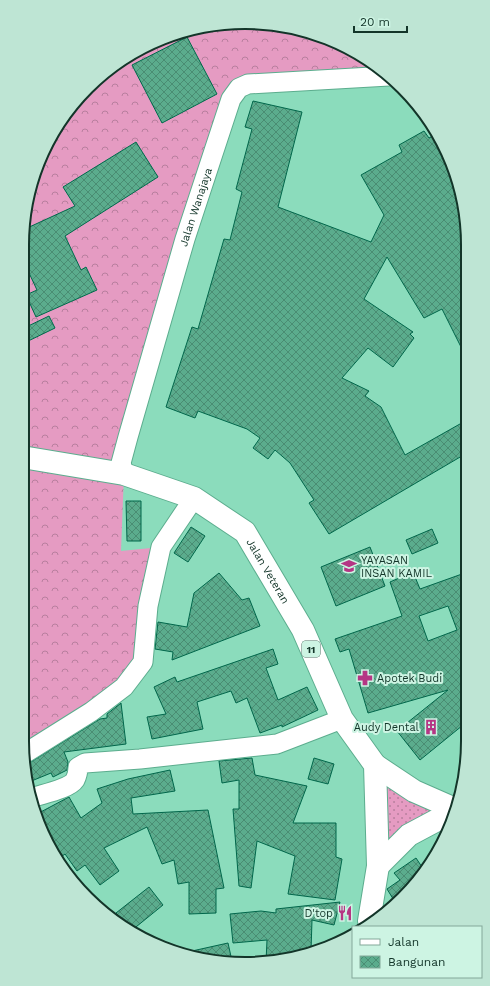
<svg xmlns="http://www.w3.org/2000/svg" width="490" height="986" viewBox="0 0 490 986" font-family="'Work Sans',sans-serif">
	<defs>
		<pattern id="grass-dots" width="8" height="8" patternUnits="userSpaceOnUse"><rect width="8" height="8" fill="#e59bc2"/><path d="M2 2h.1M6 6h.1" fill="none" stroke="#b87f9e" stroke-width="1.8" stroke-linecap="round"/></pattern>
		<pattern id="forest-crowns" width="20" height="18" patternUnits="userSpaceOnUse"><rect width="20" height="18" fill="#e59bc2"/><path d="M2 6a3 3 0 1 1 6 0M12 15a3 3 0 1 1 6 0" fill="none" stroke="#b87f9e"/></pattern>
		<pattern id="building-cross-hatch" width="8" height="8" patternUnits="userSpaceOnUse"><rect width="8" height="8" fill="#5bac8d"/><path d="M0 0l8 8M0 8l8-8" fill="none" stroke="#4a8d73"/></pattern>
	</defs>
	<rect width="100%" height="100%" fill="#8bdcbc"/>
	<path fill="url(#grass-dots)" d="M375,765L455,809L378,866Z"/>
	<path fill="url(#forest-crowns)" fill-rule="evenodd" d="M245,22L331,39L381,68L239,89L121,463L22,446V424L26,422L22,414V341L23,343L55,328L49,316L22,329V258L30,275L74,255L56,215L25,229L39,159L87,87L160,39ZM187,37L217,94L162,123L132,65ZM136,142L158,177L85,223L63,187ZM86,267L97,290L36,317L26,295Z
		M22,457L124,474L121,551L161,547L143,662L125,690L23,750L22,741Z"/>
	<path fill="url(#building-cross-hatch)" stroke="#01674b" fill-rule="evenodd" d="M187,37L217,94L162,123L132,65Z
		M253,101L302,112L278,207L371,242L384,215L361,175L402,152L399,145L424,131L429,138L436,134L451,159L466,216L467,359L442,309L424,318L387,257L364,299L413,332L410,334L414,338L393,367L368,348L342,378L369,391L365,396L381,407L405,455L467,420V453L329,534L309,503L314,500L290,463L275,450L268,459L253,448L260,438L247,429L198,411L195,418L166,407L192,327L198,329L224,239L230,240L242,192L236,189L252,129L245,127Z
		M136,142L158,177L65,236L81,270L86,267L97,290L36,317L26,295L37,290L22,258V245L25,229L75,206L63,187Z
		M49,316L55,328L22,344V329Z
		M126,501H141V541H127Z
		M191,527L205,536L188,562L174,553Z
		M432,529L438,543L412,554L406,540Z
		M370,547L385,586L336,606L321,567Z
		M413,572L420,589L462,574L467,587L468,721L420,760L397,731L448,690L368,713L349,649L340,652L335,639L402,616L390,582ZM448,606L457,630L428,641L419,616Z
		M219,573L242,600L249,598L260,626L172,660L173,652L155,649L158,622L187,627L194,593Z
		M273,649L278,664L266,668L278,700L307,687L318,710L282,727V725L260,733L247,698L236,703L231,691L197,702L203,729L152,739L147,717L166,714L154,687L175,677L177,682Z
		M121,703L126,744L64,752L68,762L67,770L53,777L51,773L29,782L26,765L100,719L107,718V714Z
		M252,758L255,775L307,786L293,823H336V857L342,859L335,900L288,894L295,856L257,841L251,888L239,886L233,809H239V780L222,783L219,761Z
		M314,758L334,764L328,784L308,779Z
		M170,770L175,791L131,798L133,814L208,810L224,888L216,889V913L189,914V882L178,884L174,860L162,864L147,827L104,848L119,871L100,885L85,865L77,871L65,854L61,857L48,838L35,815L69,797L81,818L102,803L97,789L128,779Z
		M416,858L422,867L429,863L413,888L395,902L387,889L400,880L394,873Z
		M149,887L163,905L131,931L116,913Z
		M340,902L334,925L312,920L311,951L274,962H266L267,940L233,943L230,914L261,911L276,913V909Z
		M228,943L232,961L201,960L183,953Z"/>
	<g fill="none" stroke-linecap="round" stroke-linejoin="round">
		<g stroke="#5cad8e" stroke-width="21">
			<g id="minor">
				<path id="s1" d="M124,474L121,463L128,437L185,239L231,99L239,88L248,84L389,76"/>
				<path d="M24,754L91,712L124,687L143,662L148,606L161,547L194,498"/>
				<path d="M31,798C42,794 69,789 75,780C77,776 78,771 78,767L85,763L140,759L277,744L342,719"/>
			</g>
		</g>
		<g stroke="#5cad8e" stroke-width="24">
			<g id="primary">
				<path id="s2" d="M22,457L124,474L194,498L245,532L303,630L342,719L375,765L378,866L369,921"/>
				<path d="M375,765L414,791L455,809"/>
				<path d="M378,866L409,835L454,811"/>
			</g>
		</g>
		<use href="#minor" stroke="#fff" stroke-width="19"/>
		<use href="#primary" stroke="#fff" stroke-width="22"/>
	</g>
	<defs>
		<g id="school-bare" transform="scale(1.2)"><path d="M0-5L7-2L0 1L-7-2ZM-4 1L0 2.5L4 1V4Q0 6-4 4Z" fill="#b53684" stroke="#cdf4e3" stroke-width="2.5" paint-order="stroke"/></g>
		<g id="pharmacy-bare" transform="scale(1.2)"><path d="M-2-6h4v4h4v4h-4v4h-4v-4h-4v-4h4Z" fill="#b53684" stroke="#cdf4e3" stroke-width="2.5" paint-order="stroke"/></g>
		<g id="building-bare" transform="scale(1.2)"><path d="M-4-6H4V6H1V3H-1V6H-4ZM-2.5-4.3h1.7v1.8h-1.7ZM.8-4.3h1.7v1.8H.8ZM-2.5-1h1.7V.8h-1.7ZM.8-1h1.7V.8H.8Z" fill="#b53684" stroke="#cdf4e3" stroke-width="2.5" paint-order="stroke"/></g>
		<g id="restaurant-bare" transform="scale(1.2)"><path d="M-5-6h1v4h1v-4h1v4h1v-4h1v5L-1.5 .5V6h-2V.5L-5-1ZM5-6V6H3V1.5H1.5Q1.5-4 5-6Z" fill="#b53684" stroke="#cdf4e3" stroke-width="2.5" paint-order="stroke"/></g>
	</defs>
	<g fill-rule="evenodd">
		<use href="#school-bare" x="349" y="566"/>
		<use href="#pharmacy-bare" x="365" y="678"/>
		<use href="#building-bare" x="431" y="727"/>
		<use href="#restaurant-bare" x="345" y="913"/>
	</g>
	<g text-anchor="middle" dominant-baseline="central" stroke-width="4" stroke-linejoin="round" paint-order="stroke">
		<rect fill="#cdf4e3" stroke="#4b6e61" stroke-width="1" x="302" y="641" width="18" height="16" rx="3"/>
		<g font-size="10" font-weight="bold" fill="#133529">
			<text x="311" y="649">11</text>
		</g>
		<g font-size="11" fill="#133529" stroke="#cdf4e3">
			<text stroke="none"><textPath href="#s1" startOffset="278">Jalan Wanajaya</textPath></text>
			<text stroke="none"><textPath href="#s2" startOffset="284">Jalan Veteran</textPath></text>
		</g>
		<g font-size="11" fill="#133529" stroke="#cdf4e3" text-anchor="start">
			<text x="361" y="560">YAYASAN<tspan x="361" dy="13">INSAN KAMIL</tspan></text>
			<text x="377" y="678">Apotek Budi</text>
			<text x="419" y="727" text-anchor="end">Audy Dental</text>
			<text x="333" y="913" text-anchor="end">D'top</text>
		</g>
	</g>
	<path d="M0 0H490V986H0ZM245 29H245A216 216 0 0 1 461 245V741A216 216 0 0 1 245 957H245A216 216 0 0 1 29 741V245A216 216 0 0 1 245 29Z" fill="#bee5d4" fill-rule="evenodd"/>
	<path fill="none" stroke="#133529" stroke-width="2" d="M245 29H245A216 216 0 0 1 461 245V741A216 216 0 0 1 245 957H245A216 216 0 0 1 29 741V245A216 216 0 0 1 245 29Z"/>
	<rect x="352" y="926" width="130" height="52" fill="#cdf4e3" stroke="#83a899"/>
	<rect x="360" y="939" width="20" height="6" fill="#ffffff" stroke="#83a899"/>
	<text x="388" y="946" font-size="12" fill="#133529">Jalan</text>
	<rect x="360" y="956" width="20" height="12" fill="url(#building-cross-hatch)" stroke="#83a899"/>
	<text x="388" y="966" font-size="12" fill="#133529">Bangunan</text>
	<path d="M354 26v6h53v-6" fill="none" stroke="#133529" stroke-width="2"/>
	<text x="360" y="26" font-size="12" fill="#133529" stroke="#cdf4e3" stroke-width="3" paint-order="stroke">20 m</text>
</svg>
